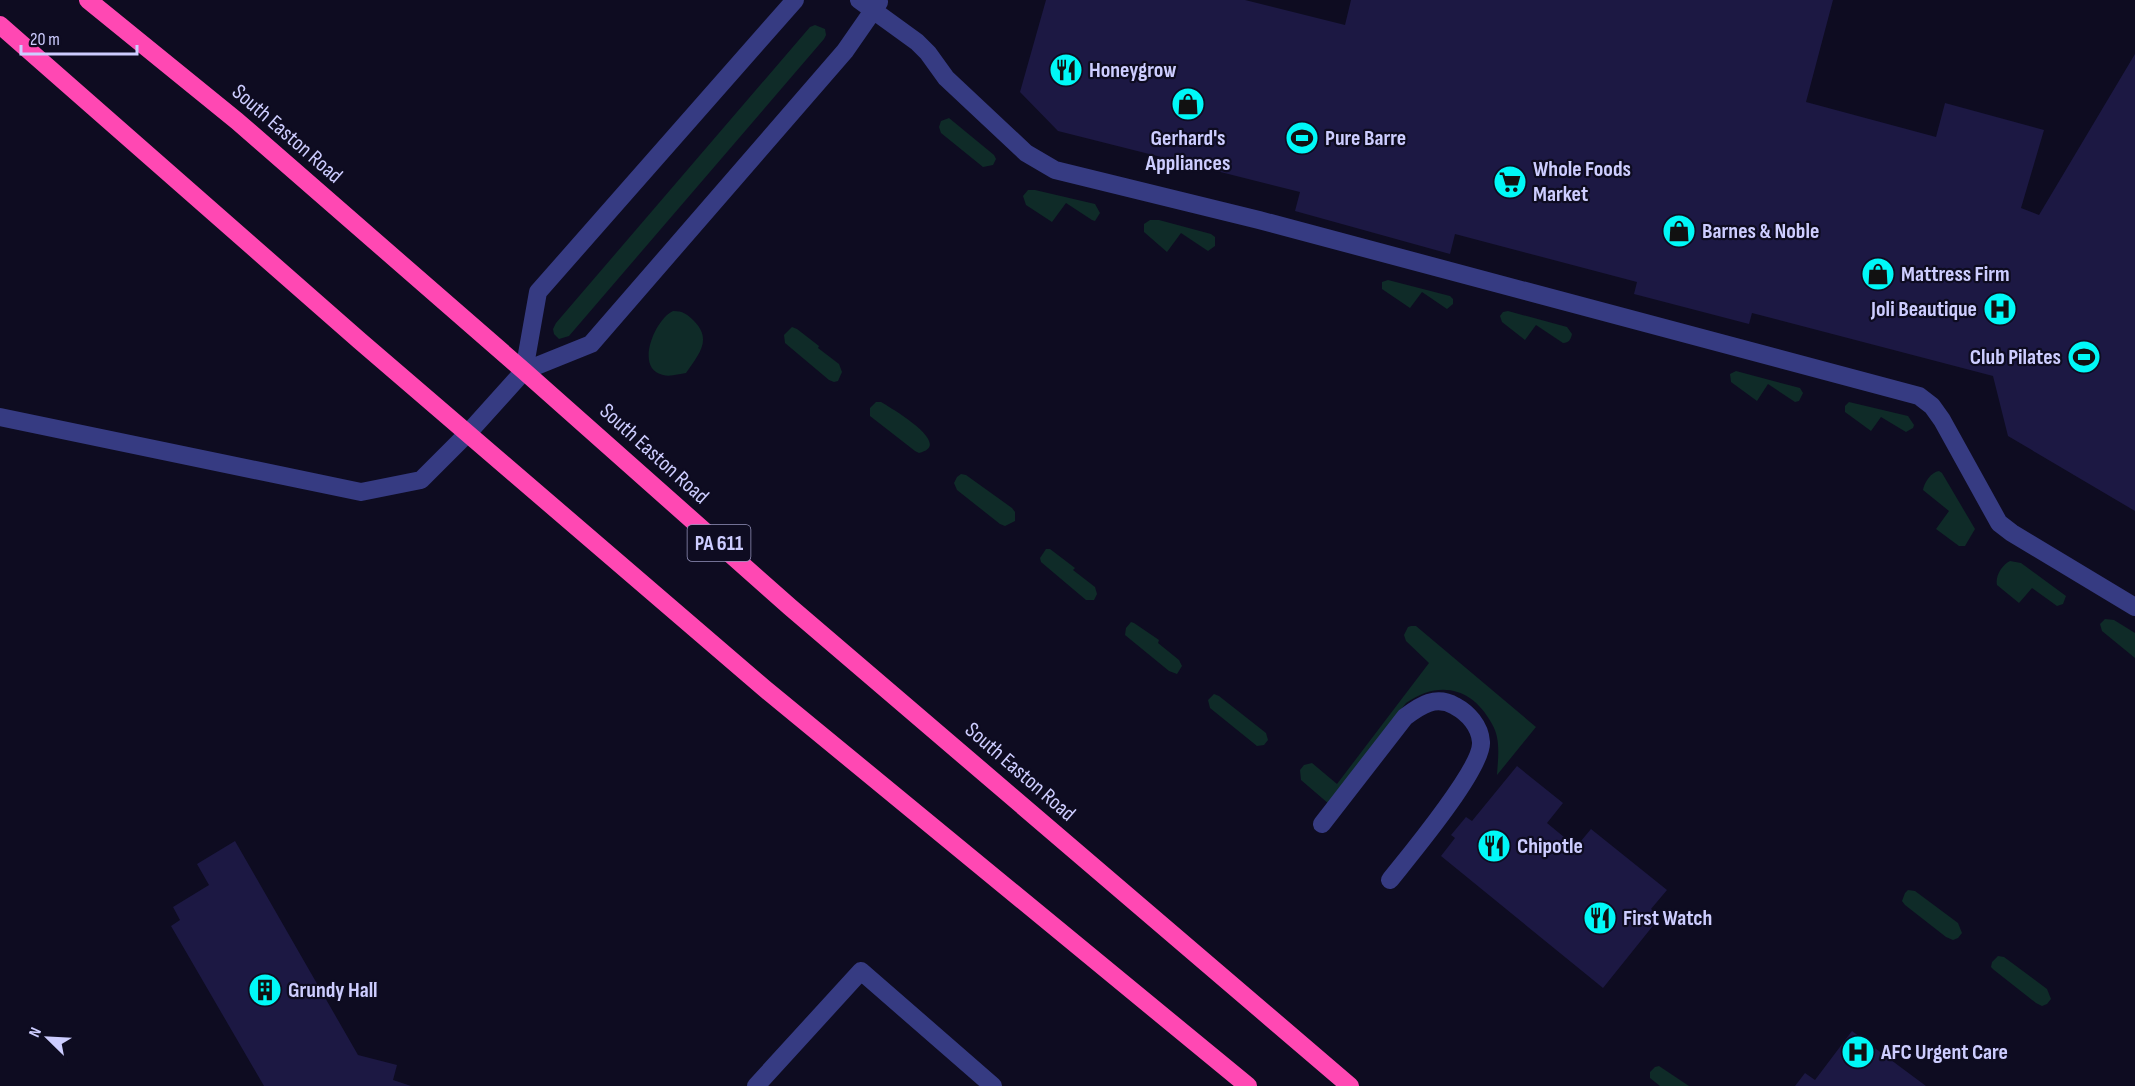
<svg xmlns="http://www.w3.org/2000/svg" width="2135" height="1086" viewBox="0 0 2135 1086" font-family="'Sofia Sans Condensed',sans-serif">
	<rect width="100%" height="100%" fill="#0e0c21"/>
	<path fill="#0f2b28" d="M815,25L825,29L826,35L824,39L569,336L559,339L554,334L553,329L556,323L810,27Z
		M949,118L994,155L996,159L993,165L983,167L941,133L939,127L941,121Z
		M1028,190H1035L1095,204L1100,213L1095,221L1092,220L1066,203L1052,222L1026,205L1023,196Z
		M1150,220H1159L1211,234L1215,237V246L1208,251L1181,233L1167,252L1144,232V224Z
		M1388,280L1450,296L1453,299V304L1447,309L1422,292L1410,308L1382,289V282Z
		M673,311C683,311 687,314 694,321C713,340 698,355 686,373C679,374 670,377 663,375C634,369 655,319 673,311Z
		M1508,311L1567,327L1572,334C1571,339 1569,343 1563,343L1536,325L1525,340L1502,322L1500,316L1503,312Z
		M792,327L797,329L819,346L818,348L839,364L842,372L838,381L834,382L829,380L785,343L784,335Z
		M1736,371L1800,388L1803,393L1799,401L1795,402L1768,384L1757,401L1731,382L1730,374Z
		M876,402H881C891,408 955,445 919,453L915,451L870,416V408Z
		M1849,402L1908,416L1914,425L1913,428L1906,432L1881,417L1871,431L1845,412V406Z
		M1939,471L1942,473L1975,529L1965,546H1959L1936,529L1949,511L1923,490C1924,483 1931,472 1939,471Z
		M961,474L966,475L1012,508L1015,512V521L1005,526L1000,524L957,490L954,483L957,477Z
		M1046,549H1050L1075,568L1073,570L1095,587L1097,594L1094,600H1086L1041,562L1040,558Z
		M2010,561L2021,563L2066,596L2063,604L2057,606L2032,588L2019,603L1997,585C1995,576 2002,565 2010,561Z
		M2105,619L2114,620L2135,633V658L2102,631L2100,624Z
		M1131,622L1134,623L1159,640L1158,643L1179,660L1182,666L1177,674L1169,671L1125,635L1126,628Z
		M1411,626H1416L1536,727L1497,775C1498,758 1501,739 1492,724C1472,687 1439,680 1406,703L1329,804L1301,780L1300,770L1304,765L1312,763L1337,784L1429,663L1406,641L1404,635L1408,627Z
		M1214,694L1219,696L1266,733L1268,740L1264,745L1257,746L1210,708L1208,700Z
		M1908,890L1915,891L1958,923L1962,933L1958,938L1953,940L1946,937L1905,905L1902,901L1905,893Z
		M1998,956L2004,957L2047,989L2051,999L2047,1004L2042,1006L2036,1003L1994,970L1991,967L1992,962Z
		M1659,1066L1689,1086H1660L1650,1078V1072L1655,1067Z"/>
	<path fill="#1c1843" d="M1046,0H1245L1345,25L1351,0H1833L1806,102L1936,137L1945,103L2044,130L2021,208L2039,215L2135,54V511L2008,436L1993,376L1752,313L1749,324L1634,294L1637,282L1455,234L1450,254L1295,211L1300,192L1058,131L1020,92Z
		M1517,766L1563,803L1547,823L1576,847L1591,829L1667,890L1651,909L1660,917L1603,988L1441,856L1455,838L1451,835L1466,817L1472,821Z
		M235,841L358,1055L397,1065L393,1080L411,1086H264L171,926L180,920L173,907L209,885L197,864Z
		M1852,1031L1926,1086H1795L1805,1073L1815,1080Z"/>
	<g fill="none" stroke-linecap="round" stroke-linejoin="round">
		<path stroke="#363b82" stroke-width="18" d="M859,0L917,42L928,53L946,78L1026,153L1055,170L1259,220L1919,396L1932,406L1942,420L1999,523L2012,533L2135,607
			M524,371L538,292L795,0
			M0,417L361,492L421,480L469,432L524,371L591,344L845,51L879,2
			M1322,824L1405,717C1421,705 1436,695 1455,706C1468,713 1480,726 1481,742C1483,768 1409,856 1390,880
			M756,1086L861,971L993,1086"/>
		<path stroke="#ff48b3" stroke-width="18" d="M88,0L237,121L524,371L790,607L1350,1086
			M0,25L360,341L764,688L1248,1086"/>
	</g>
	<defs>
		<g id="restaurant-disc" transform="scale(1.725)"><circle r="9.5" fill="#00f8f7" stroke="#0e0c21"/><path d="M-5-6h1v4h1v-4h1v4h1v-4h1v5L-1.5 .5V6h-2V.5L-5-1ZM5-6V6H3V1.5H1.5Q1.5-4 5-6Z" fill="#111"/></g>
		<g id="shop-disc" transform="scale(1.725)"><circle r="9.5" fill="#00f8f7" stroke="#0e0c21"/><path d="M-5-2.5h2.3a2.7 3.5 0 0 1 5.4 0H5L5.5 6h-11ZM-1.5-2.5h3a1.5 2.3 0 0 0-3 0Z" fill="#111"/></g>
		<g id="stadium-disc" transform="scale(1.725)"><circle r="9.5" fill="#00f8f7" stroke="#0e0c21"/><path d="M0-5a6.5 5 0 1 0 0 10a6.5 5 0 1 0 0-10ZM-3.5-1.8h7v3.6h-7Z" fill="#111"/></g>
		<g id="supermarket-disc" transform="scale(1.725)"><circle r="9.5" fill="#00f8f7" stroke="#0e0c21"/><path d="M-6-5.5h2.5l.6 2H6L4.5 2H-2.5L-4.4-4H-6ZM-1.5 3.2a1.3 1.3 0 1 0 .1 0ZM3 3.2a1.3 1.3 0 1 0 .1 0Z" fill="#111"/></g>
		<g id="hospital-disc" transform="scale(1.725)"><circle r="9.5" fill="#00f8f7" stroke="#0e0c21"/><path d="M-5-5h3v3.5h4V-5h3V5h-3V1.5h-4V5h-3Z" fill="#111"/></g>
		<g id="building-disc" transform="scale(1.725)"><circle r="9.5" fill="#00f8f7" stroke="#0e0c21"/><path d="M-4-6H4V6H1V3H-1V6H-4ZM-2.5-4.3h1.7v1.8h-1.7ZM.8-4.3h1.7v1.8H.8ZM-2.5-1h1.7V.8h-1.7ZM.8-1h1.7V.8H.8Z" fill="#111"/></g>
	</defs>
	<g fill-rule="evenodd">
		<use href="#restaurant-disc" x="1066" y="70"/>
		<use href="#shop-disc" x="1188" y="104"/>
		<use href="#stadium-disc" x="1302" y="138"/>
		<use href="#supermarket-disc" x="1510" y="182"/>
		<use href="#shop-disc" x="1679" y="231"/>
		<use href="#shop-disc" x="1878" y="274"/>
		<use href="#hospital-disc" x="2000" y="309"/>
		<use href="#stadium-disc" x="2084" y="357"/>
		<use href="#restaurant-disc" x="1494" y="846"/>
		<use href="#restaurant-disc" x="1600" y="918"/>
		<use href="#building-disc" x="265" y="990"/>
		<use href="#hospital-disc" x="1858" y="1052"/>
	</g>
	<g text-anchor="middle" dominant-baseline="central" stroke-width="4.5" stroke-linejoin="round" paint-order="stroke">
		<rect fill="#0e0c21" stroke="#9493bc" stroke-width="1.5" x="687.5" y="525" width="63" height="36" rx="4.5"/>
		<g font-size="21" font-weight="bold" fill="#cdcdff">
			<text x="719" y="543">PA 611</text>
		</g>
		<g font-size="22" font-weight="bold" fill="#cdcdff" stroke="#0e0c21" text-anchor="start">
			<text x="1089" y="70">Honeygrow</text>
			<text x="1188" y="138" text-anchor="middle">Gerhard's<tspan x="1188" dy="25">Appliances</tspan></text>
			<text x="1325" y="138">Pure Barre</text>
			<text x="1533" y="169">Whole Foods<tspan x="1533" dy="25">Market</tspan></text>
			<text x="1702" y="231">Barnes &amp; Noble</text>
			<text x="1901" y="274">Mattress Firm</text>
			<text x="1977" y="309" text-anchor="end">Joli Beautique</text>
			<text x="2061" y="357" text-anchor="end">Club Pilates</text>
			<text x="1517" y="846">Chipotle</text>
			<text x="1623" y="918">First Watch</text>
			<text x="288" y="990">Grundy Hall</text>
			<text x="1881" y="1052">AFC Urgent Care</text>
		</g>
		<g font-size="22" fill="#cdcdff" stroke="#0e0c21">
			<text transform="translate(287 134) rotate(41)">South Easton Road</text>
			<text transform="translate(654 454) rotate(42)">South Easton Road</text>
			<text transform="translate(1020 772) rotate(41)">South Easton Road</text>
		</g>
	</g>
	<g transform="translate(48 1038) rotate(294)" stroke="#0e0c21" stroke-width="4.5" paint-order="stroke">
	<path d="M0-4.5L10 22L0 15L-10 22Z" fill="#cdcdff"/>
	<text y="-9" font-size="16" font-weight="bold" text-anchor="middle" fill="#cdcdff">N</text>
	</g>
	<path d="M21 45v9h116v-9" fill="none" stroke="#cdcdff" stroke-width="3"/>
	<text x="30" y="45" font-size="18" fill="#cdcdff" stroke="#0e0c21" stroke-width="4.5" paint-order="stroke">20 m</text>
</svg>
